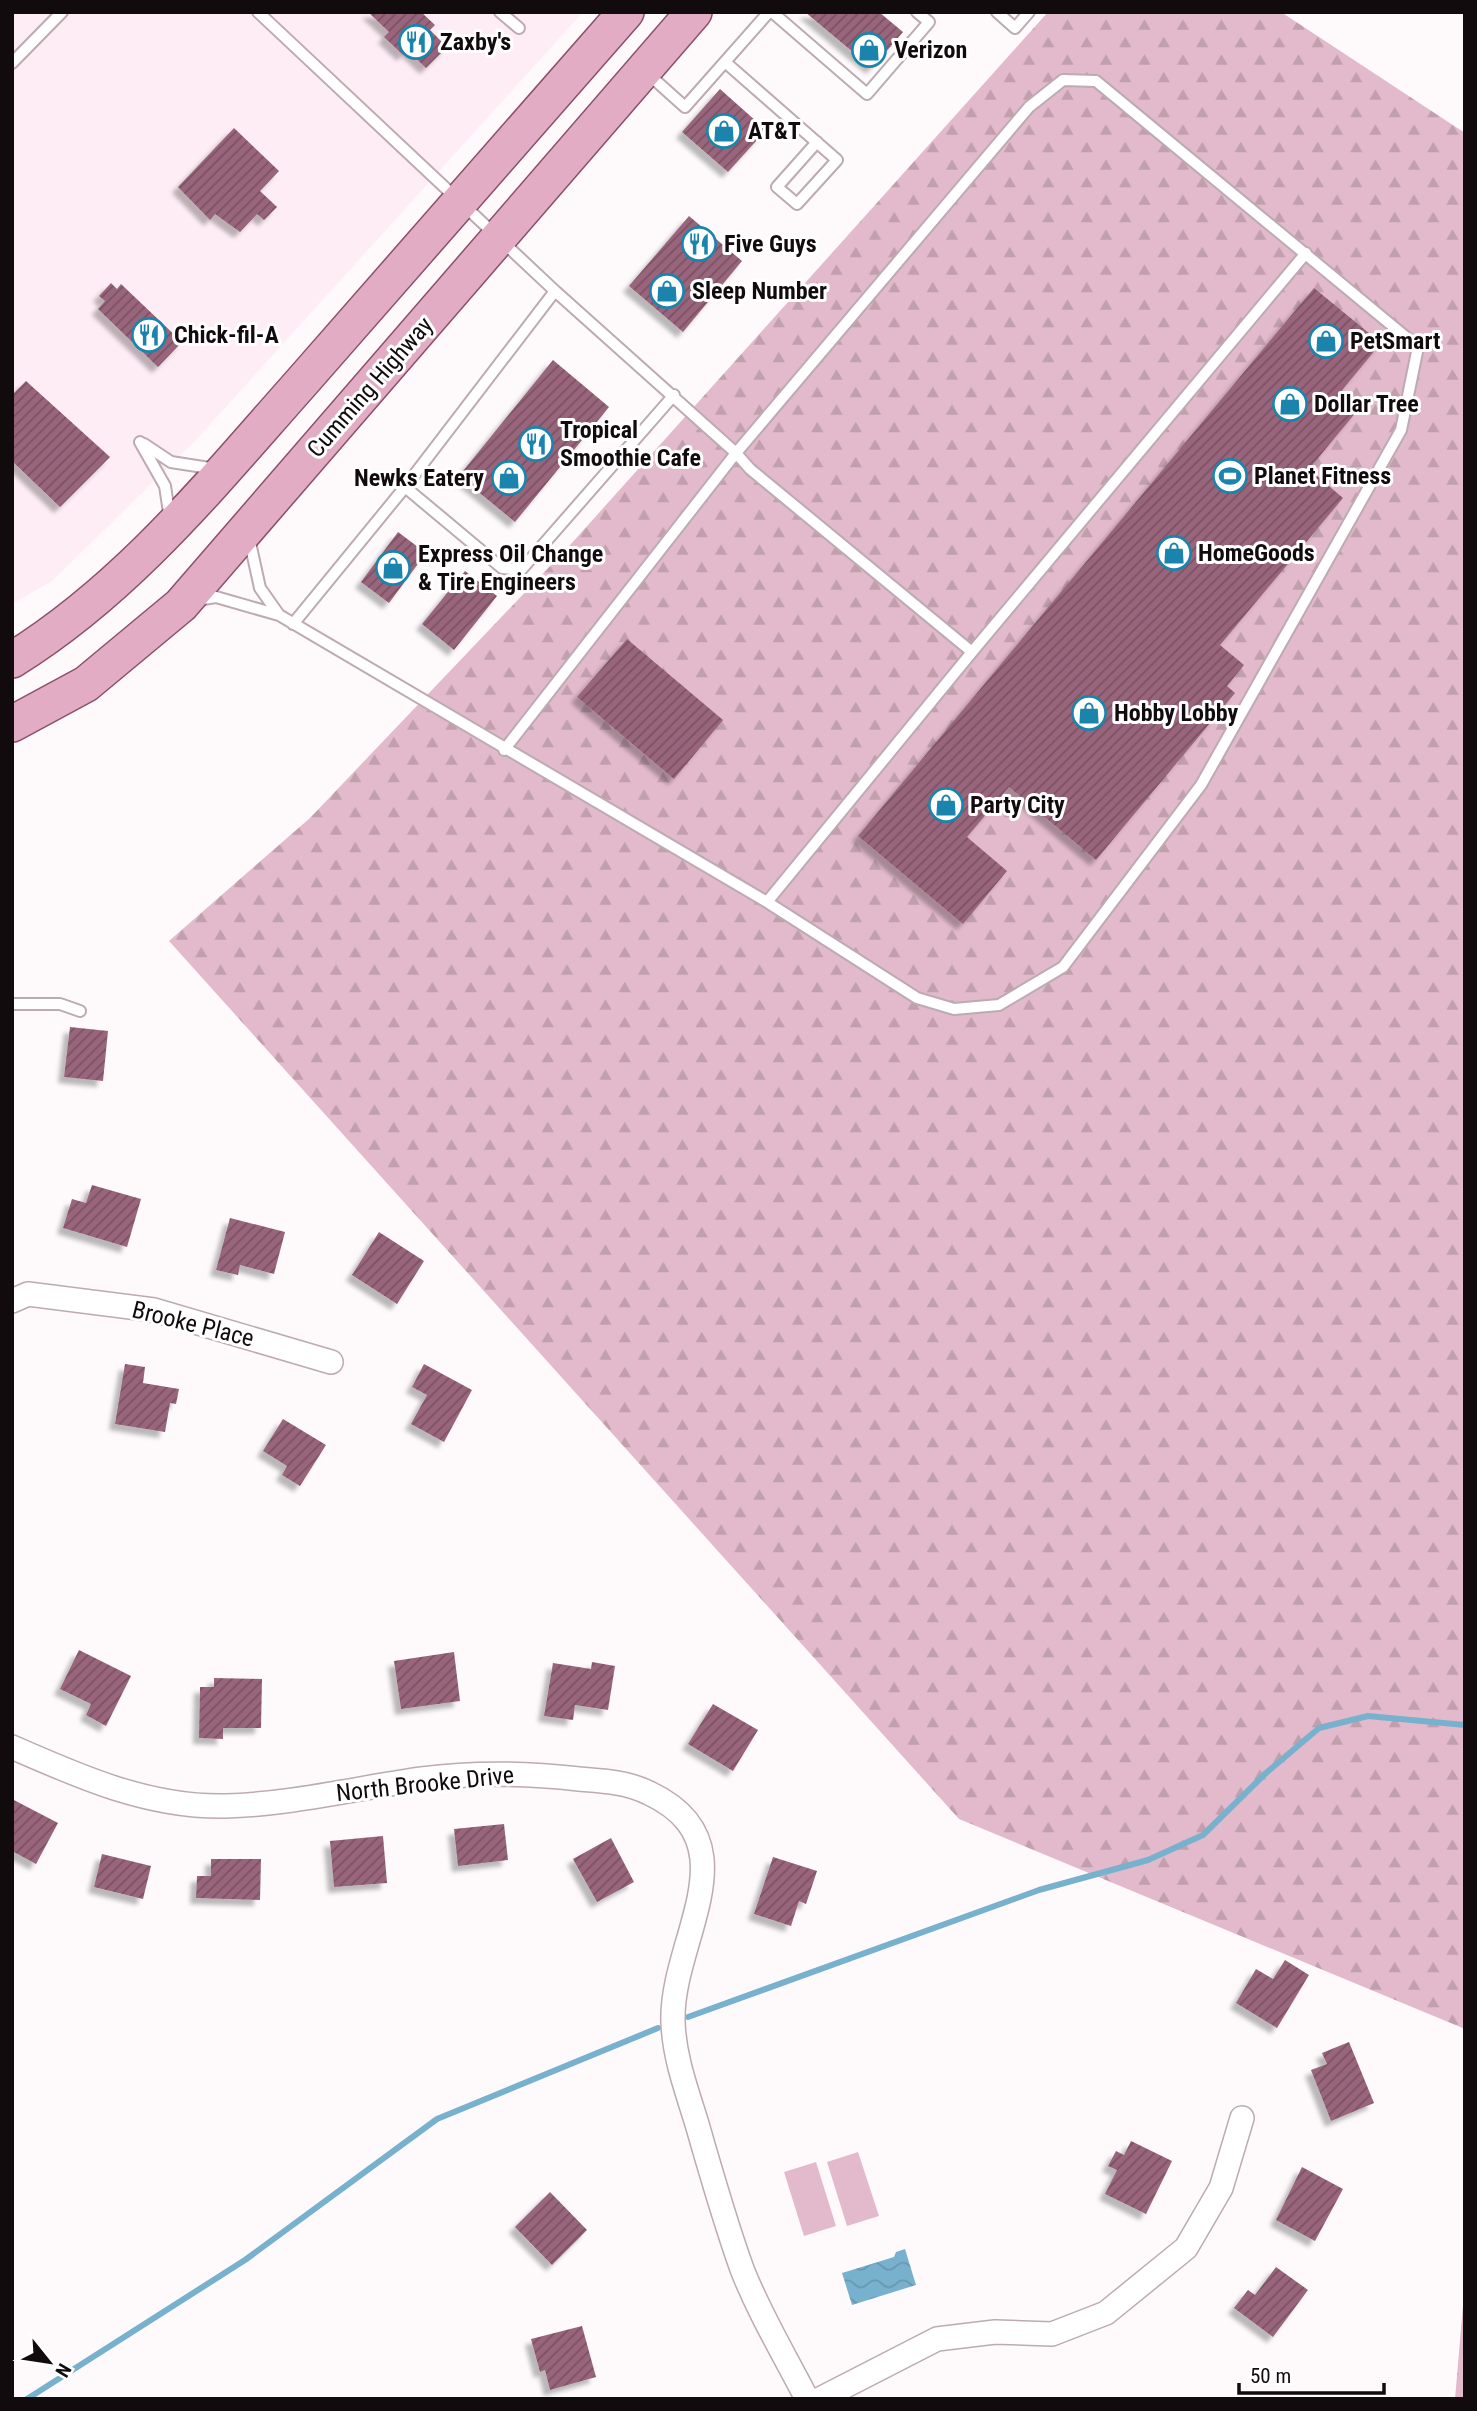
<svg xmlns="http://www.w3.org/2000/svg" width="1477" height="2411" viewBox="0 0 1477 2411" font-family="'Roboto Condensed',sans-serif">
	<defs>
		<pattern id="forest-firs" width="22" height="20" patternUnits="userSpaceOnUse" patternTransform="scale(1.75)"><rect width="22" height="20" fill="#e3bacb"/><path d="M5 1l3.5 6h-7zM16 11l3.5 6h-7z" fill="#c29fad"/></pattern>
		<pattern id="water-waves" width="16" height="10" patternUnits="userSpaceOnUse" patternTransform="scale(1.75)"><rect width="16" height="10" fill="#78b1ce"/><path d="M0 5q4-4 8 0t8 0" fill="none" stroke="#6797b0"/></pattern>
		<pattern id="building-hatch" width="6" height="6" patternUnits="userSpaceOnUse" patternTransform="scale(1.75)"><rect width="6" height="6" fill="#99657b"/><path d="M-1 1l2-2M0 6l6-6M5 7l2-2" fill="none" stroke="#7b5163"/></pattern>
		<filter id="shadow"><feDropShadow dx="-6" dy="6" stdDeviation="2" flood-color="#0004"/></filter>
	</defs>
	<rect width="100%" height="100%" fill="#fefafc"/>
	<path fill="#feedf4" d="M12,12H583L195,441L52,581L12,604Z"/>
	<path fill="url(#forest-firs)" d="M1048,12H1281L1465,133V2029L959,1819L169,941L310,818L571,544Z
		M1465,2282V2399H1455Z"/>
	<path fill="#e3bacb" d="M858,2152L879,2216L847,2226L827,2162Z
		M816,2162L836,2226L804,2236L784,2172Z"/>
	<path fill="url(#water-waves)" d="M905,2249L916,2285L852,2305L842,2273L894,2257L896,2252Z"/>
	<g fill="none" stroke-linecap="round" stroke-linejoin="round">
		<path stroke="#78b1ce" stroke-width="6" d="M688,2017L1039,1890L1148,1860L1203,1835L1266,1773L1319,1728L1368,1716L1465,1725
			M27,2399L245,2260L437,2119L658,2028"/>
	</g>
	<path fill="url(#building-hatch)" filter="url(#shadow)" d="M368,12H421L435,25L430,30L447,47L426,68L407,50L403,55L384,37L389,32Z
		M805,12H879L903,32L872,68Z
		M720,89L766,130L728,172L682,132Z
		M234,128L279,171L260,191L277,207L264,220L257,214L240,232L215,214L210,220L178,187Z
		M689,216L742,261L683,332L629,286Z
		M111,283L117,289L121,284L182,342L158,367L98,309L105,301L99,296Z
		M1314,288L1381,343L1338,395L1357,411L1309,469L1343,498L1220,645L1244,665L1227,686L1235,693L1096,860L1009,787L967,837L1007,871L963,924L858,836Z
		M553,360L609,407L515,522L459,476Z
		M26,381L110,457L60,507L12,461V395Z
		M398,532L426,553L389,603L361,582Z
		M465,571L497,596L454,650L422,624Z
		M627,639L723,720L674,779L577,697Z
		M70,1027L108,1031L103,1081L64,1077Z
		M92,1185L141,1199L127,1247L63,1228L72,1199L86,1203Z
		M230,1218L285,1232L274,1274L240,1265L238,1275L216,1270Z
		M379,1232L424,1261L397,1304L352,1275Z
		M125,1364L145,1367L143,1383L179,1389L176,1404L170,1403L165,1432L115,1424Z
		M424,1364L472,1390L444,1442L411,1424L427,1395L412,1387Z
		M283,1419L326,1445L300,1486L282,1475L287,1466L263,1451Z
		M79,1650L131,1676L106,1726L86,1715L91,1704L60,1689Z
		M454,1652L460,1701L401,1709L394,1661Z
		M592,1662L615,1666L608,1710L575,1705L573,1720L544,1716L553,1663L591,1669Z
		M214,1678L262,1679L261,1728H223V1739L199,1738L200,1687H214Z
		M713,1704L758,1730L733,1771L688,1744Z
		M12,1799L58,1823L36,1864L12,1851Z
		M504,1824L508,1860L458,1866L454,1829Z
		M383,1836L387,1883L334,1887L330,1841Z
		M611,1838L634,1882L597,1902L573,1859Z
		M102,1854L151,1866L143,1899L94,1887Z
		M773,1857L817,1871L806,1904L799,1901L791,1926L754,1914Z
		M211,1859H261L260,1900L196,1898L197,1876H211Z
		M1285,1960L1309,1975L1277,2028L1236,2003L1256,1969L1273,1979Z
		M1349,2042L1374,2103L1331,2121L1311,2070L1327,2064L1322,2053Z
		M1131,2141L1172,2161L1146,2214L1105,2194L1117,2170L1108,2166L1116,2151L1124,2155Z
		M1302,2167L1343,2189L1315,2241L1276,2220Z
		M550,2192L587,2230L552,2265L515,2227Z
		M1276,2267L1308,2290L1273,2337L1234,2308L1248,2290L1255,2295Z
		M582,2326L596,2377L550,2390L545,2370L540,2372L531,2339Z"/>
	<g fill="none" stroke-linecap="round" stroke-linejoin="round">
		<g stroke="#bdaab2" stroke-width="14">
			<path id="service" d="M258,12L555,291L736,453L1029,107L1063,80L1096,81L1418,347L1401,430L1201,785L1063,967L999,1005L954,1009L917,998L767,902
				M500,12L519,28
				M772,12L867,94L929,22L917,12
				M997,12L1015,28L1029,12
				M725,62L837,160L797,204L777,187L817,142
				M12,63L62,12
				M646,72L685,107L769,12
				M555,291L405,487L502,568L521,570L674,395
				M140,442L165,486L170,519
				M144,444L171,462L216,469
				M197,600L216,597L279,615L260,588L249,538
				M279,615L767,902L972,652L750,469L736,453L504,750
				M293,624L405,487
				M972,652L1306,253
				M12,1004H60L80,1011"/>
		</g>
		<g stroke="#bdaab2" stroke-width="26">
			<path id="minor" d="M12,1301L28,1294L154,1310L331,1362
				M12,1747C80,1777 150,1808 226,1806C292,1804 357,1788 422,1779C475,1772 526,1773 579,1779C604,1781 627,1782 649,1793C755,1843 670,1940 673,2022C674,2057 687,2091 697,2124C711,2173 725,2222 742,2269C759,2313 785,2356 807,2399
				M820,2399L937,2339L995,2332L1052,2334L1106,2313L1186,2248L1221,2188L1242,2118"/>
		</g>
		<g stroke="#8c4f6a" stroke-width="38">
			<path id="primary" d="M12,660C127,589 213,482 301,383C410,260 518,136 626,12
				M12,724L86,684L181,605L694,12"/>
		</g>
		<use href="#service" stroke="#fff" stroke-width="10"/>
		<use href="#minor" stroke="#fff" stroke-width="23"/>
		<use href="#primary" stroke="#e2acc4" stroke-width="35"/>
	</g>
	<defs>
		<g id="restaurant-ring" transform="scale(1.75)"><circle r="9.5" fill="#fff" stroke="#1b84ad" stroke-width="1.5"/><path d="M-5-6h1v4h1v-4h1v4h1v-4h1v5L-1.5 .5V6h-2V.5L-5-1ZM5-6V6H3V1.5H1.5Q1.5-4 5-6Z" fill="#1b84ad"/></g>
		<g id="shop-ring" transform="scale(1.75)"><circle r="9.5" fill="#fff" stroke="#1b84ad" stroke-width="1.5"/><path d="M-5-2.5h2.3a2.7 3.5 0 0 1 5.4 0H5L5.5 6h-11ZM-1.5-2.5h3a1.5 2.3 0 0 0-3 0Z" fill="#1b84ad"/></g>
		<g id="stadium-ring" transform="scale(1.75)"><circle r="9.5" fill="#fff" stroke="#1b84ad" stroke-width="1.5"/><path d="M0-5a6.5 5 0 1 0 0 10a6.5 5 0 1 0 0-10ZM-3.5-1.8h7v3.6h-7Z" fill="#1b84ad"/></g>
	</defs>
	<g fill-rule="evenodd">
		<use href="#restaurant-ring" x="416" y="42"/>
		<use href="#shop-ring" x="869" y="50"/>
		<use href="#shop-ring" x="724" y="131"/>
		<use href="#restaurant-ring" x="699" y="244"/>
		<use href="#shop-ring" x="667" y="291"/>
		<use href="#restaurant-ring" x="149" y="335"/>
		<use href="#shop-ring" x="1326" y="341"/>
		<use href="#shop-ring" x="1290" y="404"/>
		<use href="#restaurant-ring" x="536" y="444"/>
		<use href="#stadium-ring" x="1230" y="476"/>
		<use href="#shop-ring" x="509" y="478"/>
		<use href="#shop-ring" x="1174" y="553"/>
		<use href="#shop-ring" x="393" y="568"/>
		<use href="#shop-ring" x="1089" y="713"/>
		<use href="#shop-ring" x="946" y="805"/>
	</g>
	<g text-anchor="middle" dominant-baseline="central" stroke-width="6" stroke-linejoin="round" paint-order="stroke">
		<g font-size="24" font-weight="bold" fill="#110b0e" stroke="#fff" text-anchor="start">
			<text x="440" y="42">Zaxby's</text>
			<text x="894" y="50">Verizon</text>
			<text x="748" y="131">AT&amp;T</text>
			<text x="724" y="244">Five Guys</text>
			<text x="692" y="291">Sleep Number</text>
			<text x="174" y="335">Chick-fil-A</text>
			<text x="1350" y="341">PetSmart</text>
			<text x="1314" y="404">Dollar Tree</text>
			<text x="560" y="430">Tropical<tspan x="560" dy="28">Smoothie Cafe</tspan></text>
			<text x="1254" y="476">Planet Fitness</text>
			<text x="484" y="478" text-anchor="end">Newks Eatery</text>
			<text x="1198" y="553">HomeGoods</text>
			<text x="418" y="554">Express Oil Change<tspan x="418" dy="28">&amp; Tire Engineers</tspan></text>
			<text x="1114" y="713">Hobby Lobby</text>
			<text x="970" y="805">Party City</text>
		</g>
		<g font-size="24" fill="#110b0e" stroke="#fff">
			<text transform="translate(370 387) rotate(-49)">Cumming Highway</text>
			<text transform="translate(193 1324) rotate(14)">Brooke Place</text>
			<text transform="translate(425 1784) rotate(-6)">North Brooke Drive</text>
		</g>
	</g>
	<rect width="1477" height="2411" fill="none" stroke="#110b0e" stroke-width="28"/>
	<g transform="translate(49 2362) rotate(120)" stroke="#ffffff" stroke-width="5" paint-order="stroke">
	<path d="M0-5L12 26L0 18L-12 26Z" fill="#110b0e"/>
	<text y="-10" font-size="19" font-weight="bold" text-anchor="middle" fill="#110b0e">N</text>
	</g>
	<path d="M1239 2383v10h145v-10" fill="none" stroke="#110b0e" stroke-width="3.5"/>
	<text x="1250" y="2383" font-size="21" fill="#110b0e" stroke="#ffffff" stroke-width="5" paint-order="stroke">50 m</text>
</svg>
